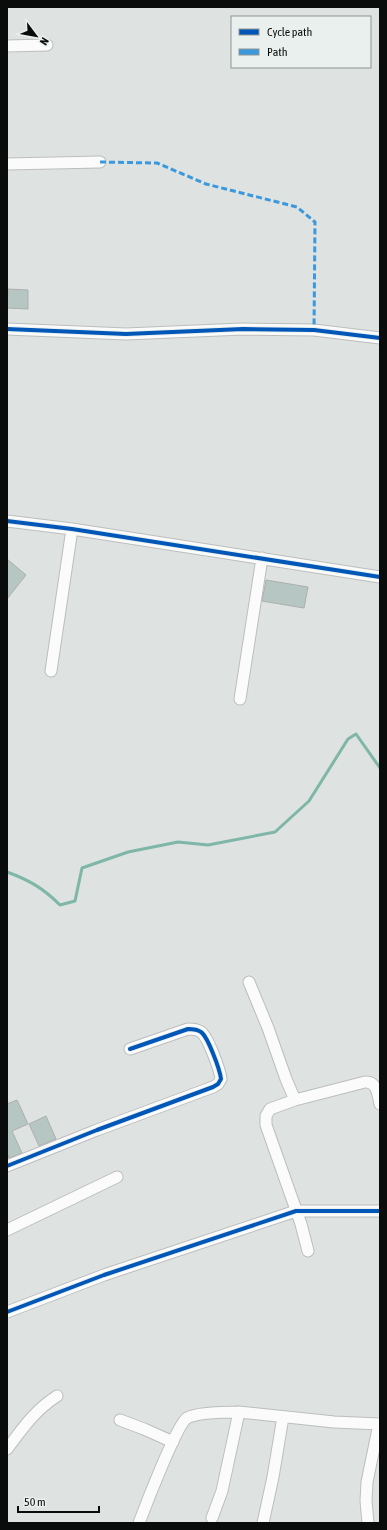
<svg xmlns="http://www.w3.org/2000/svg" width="387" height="1530" viewBox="0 0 387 1530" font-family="'Asap Condensed',sans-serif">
	<rect width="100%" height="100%" fill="#dee2e0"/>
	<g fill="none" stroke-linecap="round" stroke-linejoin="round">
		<path stroke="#7eb6a7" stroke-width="3" d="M7,872C29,880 43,888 60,905L75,901L82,868L128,852L178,842L208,845L275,832L309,801L348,739L356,734L380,768"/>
	</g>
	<path fill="#b6c6c2" stroke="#acafae" d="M8,289L28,290V309L7,308Z
		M7,559L26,575L7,599Z
		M266,580L308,587L304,608L262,601Z
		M17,1100L28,1124L12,1131L22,1153L9,1158L7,1152V1104Z
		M46,1116L56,1139L39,1146L29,1124Z"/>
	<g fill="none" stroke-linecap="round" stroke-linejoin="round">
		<g stroke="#bcbebd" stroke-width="13">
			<path id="street" d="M7,46L47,45
				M7,164L100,162
				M7,329L126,334L243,329L314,330L380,338
				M7,521L72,529L380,577
				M51,671L72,529
				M240,699L262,558
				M249,982L268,1028L286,1079L295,1100
				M7,1166L97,1130L213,1087L218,1084L221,1079C220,1070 208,1037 201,1032C197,1029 193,1029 188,1029L130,1049
				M7,1230L117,1177
				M308,1251L301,1224L266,1125V1116L270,1109L295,1100L365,1082C377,1081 378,1095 380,1104
				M7,1312L104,1275L296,1211H380
				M120,1420L144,1429L173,1442
				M7,1449C23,1428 34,1411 57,1396
				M212,1518L222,1491L239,1412
				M139,1523C145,1507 177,1424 187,1418C198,1412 227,1412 239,1412L334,1422L380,1424
				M263,1523L273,1477L283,1417
				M368,1523L366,1501L367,1482L379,1424"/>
		</g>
		<use href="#street" stroke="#fafbfa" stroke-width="11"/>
		<path stroke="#3a99de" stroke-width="3" stroke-dasharray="6 3" stroke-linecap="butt" d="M100,162L157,163L206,184L297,207L315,222L314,330"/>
		<g stroke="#eaf0ee" stroke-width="6">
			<path id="cycleway" d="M7,329L126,334L243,329L314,330L380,338
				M7,521L72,529L380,577
				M7,1166L97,1130L213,1087L218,1084L221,1079C220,1070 208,1037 201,1032C197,1029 193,1029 188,1029L130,1049
				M7,1312L104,1275L296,1211H380"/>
		</g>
		<use href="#cycleway" stroke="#0057b8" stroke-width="4"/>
	</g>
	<rect width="387" height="1530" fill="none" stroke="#0a0c0b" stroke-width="16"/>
	<rect x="231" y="16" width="140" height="52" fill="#eaf0ee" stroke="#909593"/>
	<rect x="239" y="29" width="20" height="6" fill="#0057b8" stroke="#909593"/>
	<text x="267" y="36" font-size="12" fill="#0a0c0b">Cycle path</text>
	<rect x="239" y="49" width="20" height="6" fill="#3a99de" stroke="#909593"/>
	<text x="267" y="56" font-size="12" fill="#0a0c0b">Path</text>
	<g transform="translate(36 36) rotate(122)" stroke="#eaf0ee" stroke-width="3" paint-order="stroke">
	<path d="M0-3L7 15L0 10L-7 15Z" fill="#0a0c0b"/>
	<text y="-6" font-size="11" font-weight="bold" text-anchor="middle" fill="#0a0c0b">N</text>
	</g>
	<path d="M18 1506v6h81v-6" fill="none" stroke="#0a0c0b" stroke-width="2"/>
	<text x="24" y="1506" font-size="12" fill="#0a0c0b" stroke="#eaf0ee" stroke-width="3" paint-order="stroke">50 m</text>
</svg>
